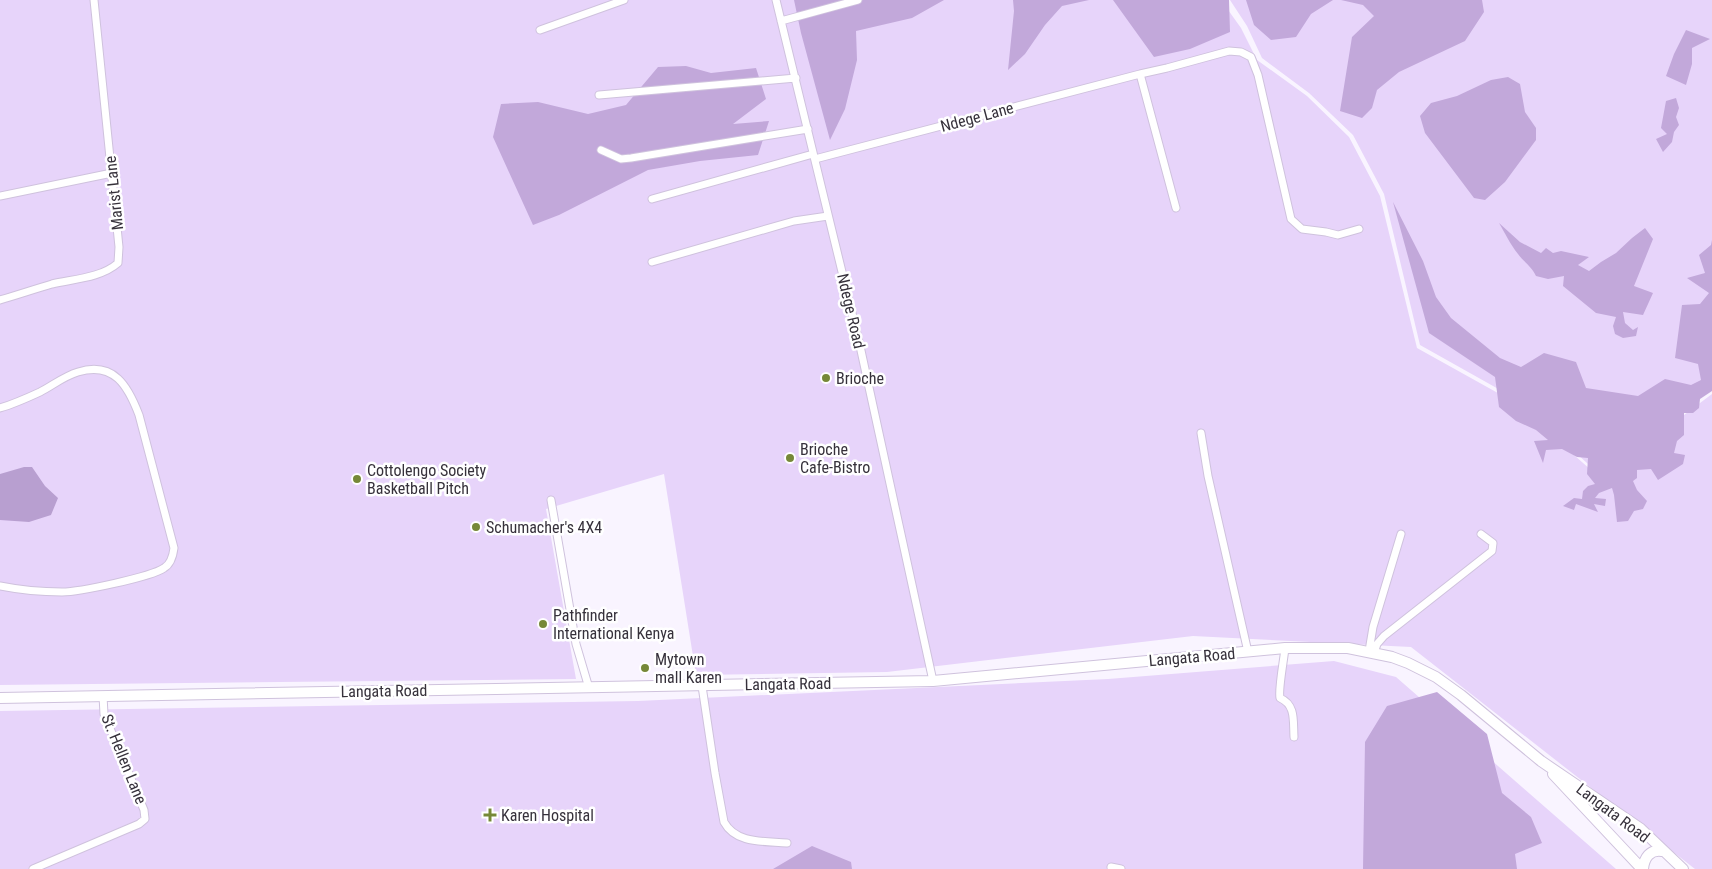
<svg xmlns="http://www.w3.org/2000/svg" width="1712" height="869" viewBox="0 0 1712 869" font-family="'Roboto Condensed',sans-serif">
	<rect width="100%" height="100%" fill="#f9f4ff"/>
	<path fill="#e7d4fa" d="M0,0H1221L1241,28L1257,60L1307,96L1349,137L1380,196L1417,348L1514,402L1600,478L1712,394V869H1695L1411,647L1193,636L887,672L696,675L664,474L546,509L576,679L0,685Z
		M1230,0H1712V385L1599,474L1518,400L1420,345L1384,194L1353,135L1309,93L1262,58L1247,26Z
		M1334,661L1396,677L1616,869H0V711L638,701L1108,679Z"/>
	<path fill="#c2a8da" d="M794,0H944L912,18L856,31L857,60L845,109L830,140L801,33Z
		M1013,0H1089L1062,6L1045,25L1025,54L1008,70L1014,11Z
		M1113,0H1229L1230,32L1190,49L1154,57Z
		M1246,0H1333L1311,14L1296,37L1271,40L1254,25Z
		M1341,0H1482L1484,12L1465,41L1399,72L1377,90L1372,108L1362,118L1340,111L1352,37L1374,16L1363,5Z
		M1686,30L1710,39L1692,48V64L1686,85L1666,76L1674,54Z
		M686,66L711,73L756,68L766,99L733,124L769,121L758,155L700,161L648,170L559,215L533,225L493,137L501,104L538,102L588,114L626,105L658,67Z
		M1508,77L1520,84L1525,112L1536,128V140L1505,182L1485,200L1474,198L1425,133L1420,116L1431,103L1457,96L1491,80Z
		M1676,98L1679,108L1676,117L1679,125L1674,132L1672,142L1663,152L1656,139L1667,134L1661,128L1666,101Z
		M1393,202L1423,261L1436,297L1451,318L1500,358L1521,367L1544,353L1576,362L1586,388L1638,396L1665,379L1691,385L1701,380L1698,364L1675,358L1682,305L1700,304L1709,293L1687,278L1705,273L1699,255L1711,245L1712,240V391L1700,399L1699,408L1693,413H1684V435L1677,441L1674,453L1685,455L1683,464L1658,480L1651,469L1637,470V478L1633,481L1637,490L1647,501L1643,509L1634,511L1628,521L1617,522L1614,495L1612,488L1599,493L1595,498L1606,499L1605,506L1594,504L1598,512L1576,504L1574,510L1563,506L1574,498L1582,499L1583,491L1588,486L1595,484L1587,474L1588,458L1577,457L1562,449L1546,450L1543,463L1534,441L1548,440L1536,430L1516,421L1499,407L1495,377L1429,333Z
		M1499,223L1520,242L1541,253L1546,248L1553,253L1561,251L1589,257L1578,265L1589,271L1601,262L1616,253L1632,238L1645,228L1653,239L1634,286L1653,293L1643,315L1623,312L1625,323L1633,330L1638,327L1636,336L1623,338L1615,334L1613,326L1616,317L1596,313L1563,286L1564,276L1548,279L1536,276C1531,266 1524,262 1518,254C1510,244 1505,233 1499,223Z
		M1437,692L1487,734L1502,793L1531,817L1542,843L1515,854L1517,869H1363L1365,742L1387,706Z
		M812,846L851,862L852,869H773Z"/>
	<path fill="#b89fd0" d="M24,467H32L45,486L58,498L51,515L29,522L0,520V474Z"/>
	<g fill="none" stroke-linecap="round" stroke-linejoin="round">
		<g stroke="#cfc2dd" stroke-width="9">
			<path id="street" d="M776,0L860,346L933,681
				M781,21L858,0
				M540,30L624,0
				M1140,74L1176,208
				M599,95L796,78
				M601,150L621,159L631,158L808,129
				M815,159L1140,74L1167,68L1229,51L1241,52L1251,57L1258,75L1291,219L1302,229L1326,232L1338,235L1359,229
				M0,196L112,173
				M652,199L813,154
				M652,262L794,221L828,216
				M0,300C17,295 35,289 52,284C73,279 101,278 118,263L119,247L94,0
				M0,408C14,404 27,398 40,392C52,386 64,376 78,372C114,361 128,386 139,415L174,548C173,556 171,564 164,568C151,577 79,592 62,592C41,592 20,590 0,586
				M1201,433L1208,476L1248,652
				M551,500L576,644L589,688
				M1285,648C1284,659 1278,690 1280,698C1296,705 1293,721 1294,737
				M1369,651L1373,627L1401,534
				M1374,653L1377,644L1384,636L1492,551L1493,543L1481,534
				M702,686L715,773L724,822C736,844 764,841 787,843
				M1111,867L1121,869
				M33,869L139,824L145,819L144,810L104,714L103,696"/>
		</g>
		<g stroke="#cfc2dd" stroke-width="12">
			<path id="secondary" d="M0,698L933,681L1285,648H1348L1392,657L1408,663L1436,677L1461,695L1541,761L1641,829L1683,869
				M1553,774L1642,869
				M1643,869C1644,858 1650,849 1662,851"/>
		</g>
		<use href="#street" stroke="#fff" stroke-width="7"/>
		<use href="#secondary" stroke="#fff" stroke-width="10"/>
	</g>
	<g fill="#768838" stroke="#fff" stroke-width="2">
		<circle cx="826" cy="378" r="5"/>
		<circle cx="790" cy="458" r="5"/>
		<circle cx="357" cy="479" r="5"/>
		<circle cx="476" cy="527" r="5"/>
		<circle cx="543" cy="624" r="5"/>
		<circle cx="645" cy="668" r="5"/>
		<path d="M487.5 807.5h5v5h5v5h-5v5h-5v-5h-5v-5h5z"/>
	</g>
	<g text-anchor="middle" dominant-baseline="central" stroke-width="5" stroke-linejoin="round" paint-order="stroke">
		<g font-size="16" fill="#36313b" stroke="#fff">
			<text transform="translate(977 117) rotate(-15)">Ndege Lane</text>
			<text transform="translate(114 193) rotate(-96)">Marist Lane</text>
			<text transform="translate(851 311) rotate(77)">Ndege Road</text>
			<text transform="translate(1192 657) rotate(-5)">Langata Road</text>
			<text transform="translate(788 684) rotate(-1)">Langata Road</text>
			<text transform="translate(384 691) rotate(-1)">Langata Road</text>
			<text transform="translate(124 759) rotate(68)">St. Hellen Lane</text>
			<text transform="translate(1613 813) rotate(37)">Langata Road</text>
		</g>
		<g font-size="16" fill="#36313b" stroke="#fff" text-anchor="start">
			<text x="836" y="378">Brioche</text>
			<text x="800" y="449">Brioche<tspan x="800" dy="18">Cafe-Bistro</tspan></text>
			<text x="367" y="470">Cottolengo Society<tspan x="367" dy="18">Basketball Pitch</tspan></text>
			<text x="486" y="527">Schumacher's 4X4</text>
			<text x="553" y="615">Pathfinder<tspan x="553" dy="18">International Kenya</tspan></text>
			<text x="655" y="659">Mytown<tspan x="655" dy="18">mall Karen</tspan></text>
			<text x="501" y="815">Karen Hospital</text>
		</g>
	</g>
</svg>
